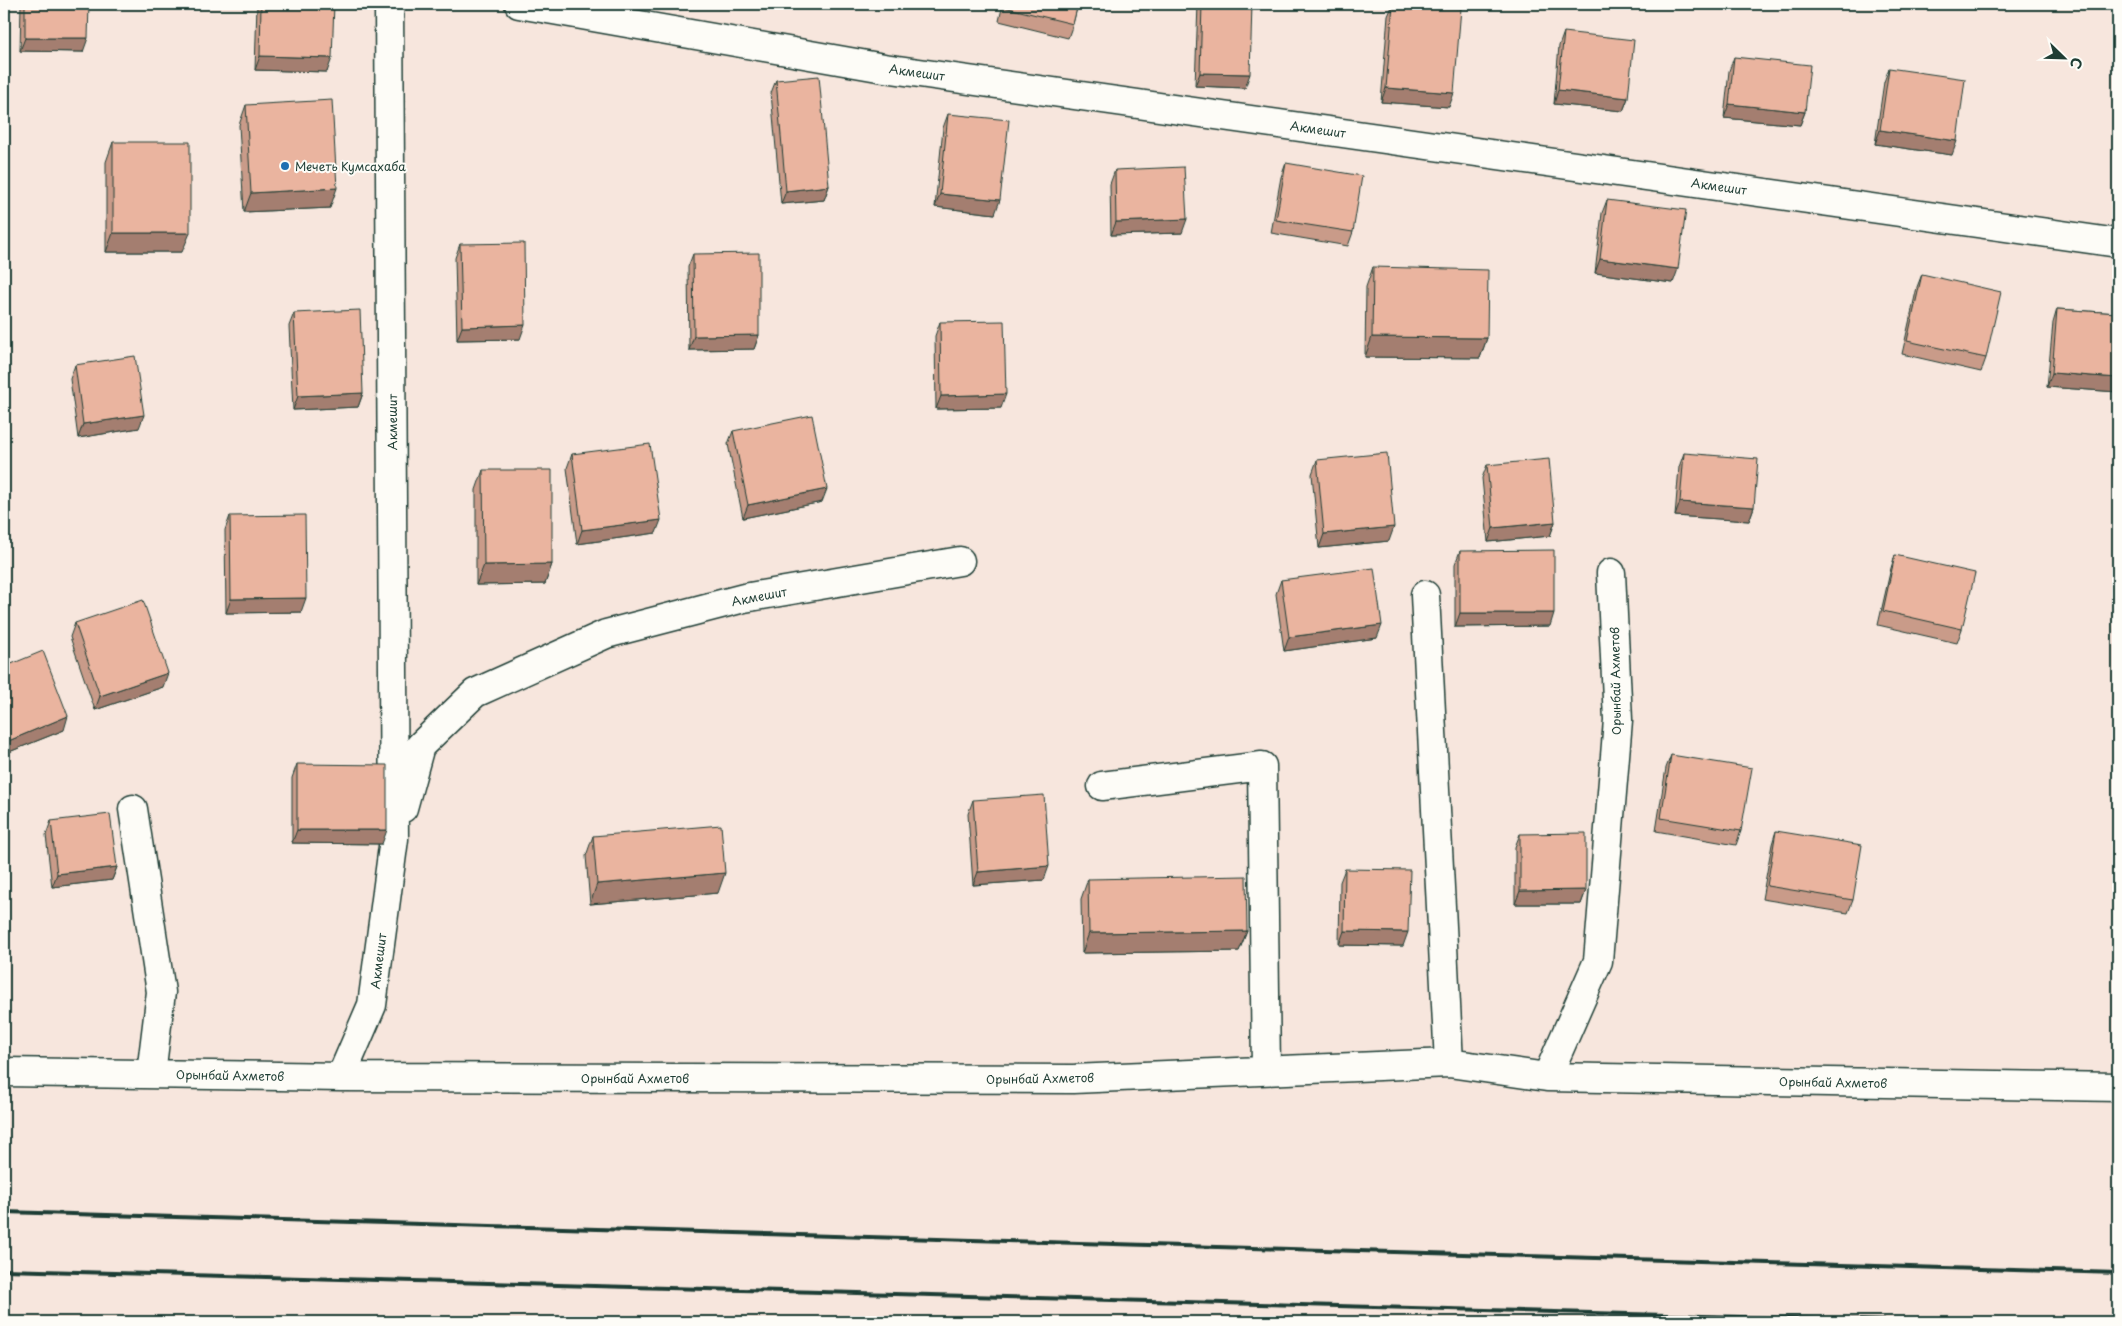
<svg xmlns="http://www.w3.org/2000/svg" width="2122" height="1326" viewBox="0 0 2122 1326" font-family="'Playpen Sans',sans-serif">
	<rect width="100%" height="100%" fill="#f7e6dd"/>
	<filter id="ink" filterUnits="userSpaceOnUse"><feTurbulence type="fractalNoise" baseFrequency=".02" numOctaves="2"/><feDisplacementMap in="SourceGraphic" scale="10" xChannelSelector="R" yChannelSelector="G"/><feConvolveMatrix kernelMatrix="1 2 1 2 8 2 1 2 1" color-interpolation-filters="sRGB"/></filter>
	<g filter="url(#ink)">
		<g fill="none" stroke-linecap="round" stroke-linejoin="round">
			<g stroke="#1f3d34" stroke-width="31">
				<path id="street" d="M519,4L884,68L2118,243
					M1425,595L1449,1063
					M1102,786L1262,766L1266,1069
					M403,808L420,746L475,693L606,634L744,598L960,561
					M133,809L161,992L151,1074
					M4,1072L341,1077L1073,1079L1449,1063L1547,1077L2118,1087
					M341,1077L372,1005L394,839L389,4
					M1547,1077L1598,961L1618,720L1611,573"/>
			</g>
			<use href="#street" stroke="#fdfcf7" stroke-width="28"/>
			<path stroke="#1f3d34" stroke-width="4" d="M4,1212L2118,1273
				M4,1270L1926,1322"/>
		</g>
		<path fill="#c99b89" stroke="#1f3d34" d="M21,4H89L83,52L20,51Z
			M257,4H334L327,72L255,70Z
			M1003,4H1078L1073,24L1068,38L999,21Z
			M1198,4H1252L1245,88L1195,86Z
			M1393,4H1410L1449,107L1381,102L1388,16Z
			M1564,32L1628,98L1623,111L1554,104L1559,46Z
			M1734,57L1805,112L1800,125L1724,118L1729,71Z
			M1889,68L1952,155L1875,144L1884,82Z
			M776,80L829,186L824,200L781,204L771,93Z
			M246,105L330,208L244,212L239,125Z
			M948,114L995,214L935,207L943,128Z
			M113,142L182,252H106V162Z
			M2118,148V167H2117Z
			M1286,163L1353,232L1348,246L1271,233L1281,177Z
			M1115,170L1182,233L1111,235L1110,184Z
			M1607,200L1673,283L1595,273L1602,213Z
			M460,244L520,339L457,340L455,258Z
			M693,254L759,335L754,349L689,350L688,267Z
			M1373,267L1487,338L1480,358L1365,357L1366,287Z
			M1922,274L1986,358L1981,372L1902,354L1917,287Z
			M2057,309L2118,313V392L2047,387L2053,323Z
			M294,313L363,393L358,407L293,410L289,326Z
			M940,322L1001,408L936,409L935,336Z
			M75,365L139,428L78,438L70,379Z
			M733,431L822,502L743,518L728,444Z
			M1684,453L1754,507L1749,521L1675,516L1679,467Z
			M572,454L656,533L577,544L567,468Z
			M1317,460L1389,541L1319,548L1312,474Z
			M1487,465L1555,522L1550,536L1488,542L1482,478Z
			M483,470L552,564L545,584L476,585V490Z
			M230,516L301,612L226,613L225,530Z
			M1460,551L1550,626L1455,627V564Z
			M1895,555L1962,629L1957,643L1878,625L1891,568Z
			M1281,580L1377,638L1284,651L1276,594Z
			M75,623L163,687L95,710L70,637Z
			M4,667L64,730L4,754Z
			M1671,755L1741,831L1736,845L1656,831L1666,768Z
			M297,764L382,844L292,843V778Z
			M973,800L1044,880L973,885L968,814Z
			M51,821L117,867L112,880L52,887L46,835Z
			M1776,831L1853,900L1848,913L1762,899L1772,844Z
			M1520,834L1586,890L1581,904H1515V847Z
			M593,836L718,893L590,904L586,856Z
			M1345,869L1403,946L1339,945L1340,882Z
			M1088,879L1247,931L1239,951L1082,953L1081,899Z"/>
		<path fill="#a47e6f" stroke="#1f3d34" d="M25,38H88L83,52L20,51Z
			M260,56L332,58L327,72L255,70Z
			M1200,73L1250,74L1245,88L1195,86Z
			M1386,88L1454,93L1449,107L1381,102Z
			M1558,90L1628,98L1623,111L1554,104Z
			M1729,104L1805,112L1800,125L1724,118Z
			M1880,130L1957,141L1952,155L1875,144Z
			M829,186L824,200L781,204L786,191Z
			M337,188L330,208L244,212L251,193Z
			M940,194L1000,200L995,214L935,207Z
			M1187,219L1182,233L1111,235L1116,222Z
			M113,233H190L182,252H106Z
			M1600,259L1678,269L1673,283L1595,273Z
			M525,325L520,339L457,340L462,327Z
			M759,335L754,349L689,350L694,336Z
			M1372,337L1487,338L1480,358L1365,357Z
			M2052,373L2118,378V392L2047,387Z
			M363,393L358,407L293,410L298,396Z
			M1006,394L1001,408L936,409L941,396Z
			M144,415L139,428L78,438L83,424Z
			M827,489L822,502L743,518L748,505Z
			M1680,502L1754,507L1749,521L1675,516Z
			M661,520L656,533L577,544L582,530Z
			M1555,522L1550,536L1488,542L1493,528Z
			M1394,527L1389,541L1319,548L1324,534Z
			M552,564L545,584L476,585L484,565Z
			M306,598L301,612L226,613L231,599Z
			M1460,613H1554L1550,626L1455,627Z
			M1382,625L1377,638L1284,651L1289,637Z
			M168,673L163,687L95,710L100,696Z
			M68,716L64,730L4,754V748L6,742Z
			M297,830H387L382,844L292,843Z
			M1049,866L1044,880L973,885L978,872Z
			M117,867L112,880L52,887L57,874Z
			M725,873L718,893L590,904L597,884Z
			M1586,890L1581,904H1515L1520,891Z
			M1247,931L1239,951L1082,953L1089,933Z
			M1344,931L1408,932L1403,946L1339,945Z"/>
		<path fill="#eab49f" stroke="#1f3d34" d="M25,4H89L88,38H25Z
			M261,4H334L332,58L260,56Z
			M1004,4H1078L1073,24L1004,7Z
			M1202,4H1252L1250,74L1200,73Z
			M1393,4H1410L1461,8L1454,93L1386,88Z
			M1564,32L1634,40L1628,98L1558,90Z
			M1734,57L1810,65L1805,112L1729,104Z
			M1889,68L1965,79L1957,141L1880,130Z
			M819,76L829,186L786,191L776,80Z
			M332,100L337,188L251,193L246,105Z
			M948,114L1009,120L1000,200L940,194Z
			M113,142H190V233H113Z
			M1286,163L1362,176L1353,232L1276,220Z
			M1184,167L1187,219L1116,222L1115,170Z
			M1607,200L1686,210L1678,269L1600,259Z
			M524,243L525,325L462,327L460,244Z
			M759,253V335L694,336L693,254Z
			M1373,267L1488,270L1487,338L1372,337Z
			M1922,274L2001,292L1986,358L1907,341Z
			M2057,309L2118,313V378L2052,373Z
			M360,310L363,393L298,396L294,313Z
			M1004,321L1006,394L941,396L940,322Z
			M135,356L144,415L83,424L75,365Z
			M812,415L827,489L748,505L733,431Z
			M650,444L661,520L582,530L572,454Z
			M1387,453L1394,527L1324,534L1317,460Z
			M1684,453L1758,459L1754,507L1680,502Z
			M1549,459L1555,522L1493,528L1487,465Z
			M483,470H552V564L484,565Z
			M305,515L306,598L231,599L230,516Z
			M1554,550V613H1460V551Z
			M1895,555L1975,573L1962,629L1883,611Z
			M1374,568L1382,625L1289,637L1281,580Z
			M143,600L168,673L100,696L75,623Z
			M43,651L68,716L6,742L4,736V667Z
			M1671,755L1752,768L1741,831L1661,818Z
			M297,764L387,765V830H297Z
			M1044,795L1049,866L978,872L973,800Z
			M110,814L117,867L57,874L51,821Z
			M721,825L725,873L597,884L593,836Z
			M1776,831L1862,845L1853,900L1767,886Z
			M1586,833V890L1520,891V834Z
			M1345,869L1410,870L1408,932L1344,931Z
			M1246,876L1247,931L1089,933L1088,879Z"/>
	</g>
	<circle fill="#1f6fb2" stroke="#fdfcf7" stroke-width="2" cx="285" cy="166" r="5"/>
	<g text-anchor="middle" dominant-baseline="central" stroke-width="4" stroke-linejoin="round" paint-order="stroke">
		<g font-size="12" fill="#1f3d34" stroke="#fdfcf7">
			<text transform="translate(917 72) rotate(8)">Акмешит</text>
			<text transform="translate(1318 129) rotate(8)">Акмешит</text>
			<text transform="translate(1719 186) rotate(8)">Акмешит</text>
			<text transform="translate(392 422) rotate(-90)">Акмешит</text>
			<text transform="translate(759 596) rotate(-11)">Акмешит</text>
			<text transform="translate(1615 681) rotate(-91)">Орынбай Ахметов</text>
			<text transform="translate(378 961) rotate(-83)">Акмешит</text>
			<text transform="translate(230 1075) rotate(1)">Орынбай Ахметов</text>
			<text x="635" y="1078">Орынбай Ахметов</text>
			<text transform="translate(1040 1078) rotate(-1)">Орынбай Ахметов</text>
			<text transform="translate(1833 1082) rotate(1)">Орынбай Ахметов</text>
		</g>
		<g font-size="12" fill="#1f3d34" stroke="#fdfcf7" text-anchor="start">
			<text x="295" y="166">Мечеть Кумсахаба</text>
		</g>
	</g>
	<rect width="2122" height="1326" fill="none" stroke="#fdfcf7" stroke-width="20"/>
	<rect x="10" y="10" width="2102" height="1306" fill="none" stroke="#1f3d34" stroke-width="2" filter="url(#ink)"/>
	<g transform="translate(2064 58) rotate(113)" stroke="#fdfcf7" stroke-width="4" paint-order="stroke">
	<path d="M0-4L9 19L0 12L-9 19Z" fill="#1f3d34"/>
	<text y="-8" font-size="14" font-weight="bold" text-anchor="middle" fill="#1f3d34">С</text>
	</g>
</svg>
